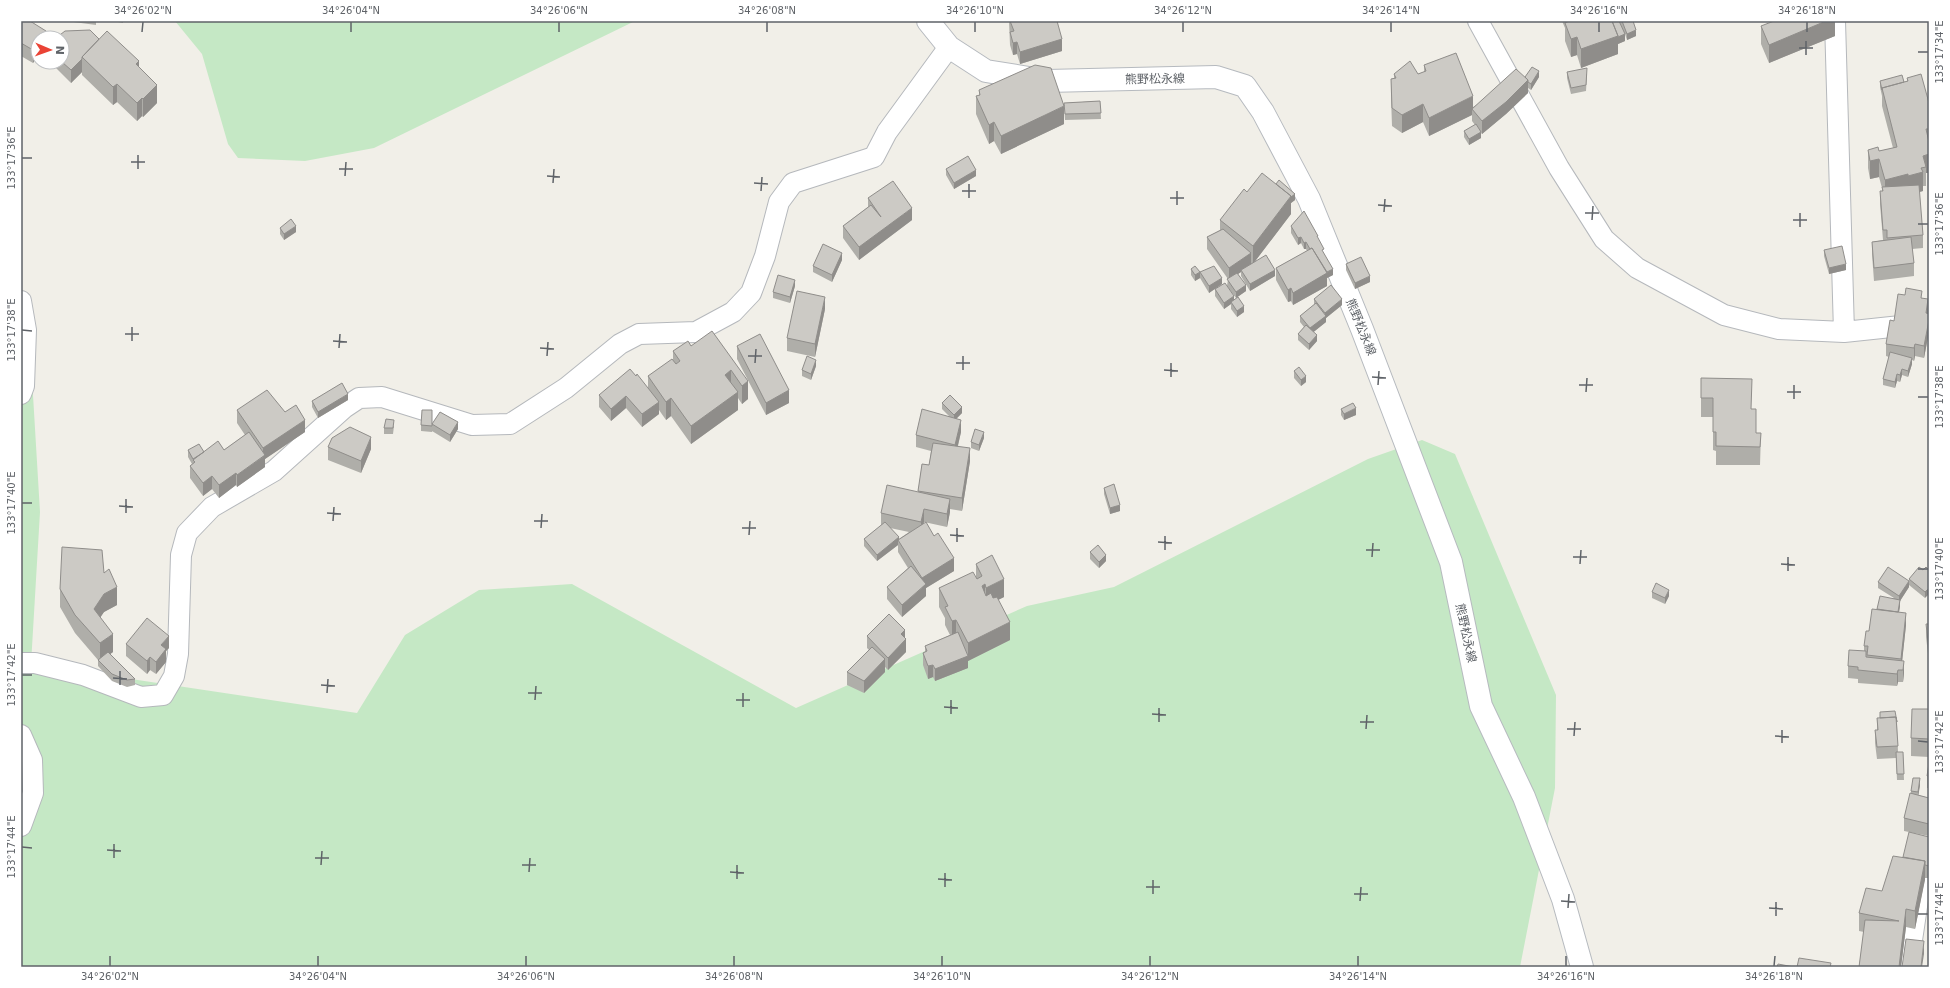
<svg xmlns="http://www.w3.org/2000/svg" width="1950" height="988" viewBox="0 0 1950 988" font-family="'DejaVu Sans','Noto Sans JP',sans-serif">
	<rect width="100%" height="100%" fill="#f1efe8"/>
	<path fill="#c5e8c5" d="M175,21H635L374,148L305,161L238,158L228,144L202,54Z
		M21,332L30,345L40,512L31,664L357,713L405,635L479,590L572,584L796,708L1027,606L1114,587L1368,459L1422,440L1455,454L1556,695L1555,788L1520,967H21Z"/>
	<g fill="none" stroke-linecap="round" stroke-linejoin="round">
		<g stroke="#b5b8bc" stroke-width="22">
			<path id="minor" d="M1478,21L1559,168L1604,239L1637,268L1724,315L1779,329L1844,332L1929,323
				M1835,21L1844,332
				M21,301L26,330L24,386L21,394
				M21,663H35L83,675L141,697L163,695L174,676L178,654L181,555L187,533L212,507L274,471L344,408L359,398L382,397L472,425L510,424L566,388L620,344L639,334L696,332L733,312L751,293L765,256L779,202L793,183L874,157L887,132L949,47
				M21,735L32,760L33,793L21,826
				M1908,967L1919,893L1929,863"/>
		</g>
		<g stroke="#b6babf" stroke-width="24">
			<path id="secondary" d="M928,21L949,47L986,71L1047,81L1216,77L1245,86L1263,112L1309,199L1362,329L1451,562L1481,706L1524,797L1563,899L1582,967"/>
		</g>
		<use href="#minor" stroke="#fff" stroke-width="20"/>
		<use href="#secondary" stroke="#fff" stroke-width="22"/>
	</g>
	<path fill="#afaea9" fill-rule="evenodd" d="M21,21L46,38L38,62L35,60L33,63L21,56Z
		M66,21H96V25Z
		M113,21H123V23Z
		M1009,21H1057L1062,51L1020,64L1017,54L1013,55L1010,45Z
		M1562,21H1633L1636,36L1627,40L1625,34V41L1618,44V54L1581,68L1577,55L1571,57L1565,41V28Z
		M1835,21V36L1769,63L1761,44V26Z
		M62,38L99,39L139,67L157,103L143,117L142,116L137,121L117,102L113,105L82,75V72L71,83L52,64V62H62Z
		M1424,65L1473,107L1525,77H1539L1531,90L1528,88V93L1506,114L1482,134L1481,133V138L1469,145L1464,137V131L1475,125L1472,121V115L1429,136L1423,122L1402,133L1392,126L1391,97V79L1394,78V74H1418L1424,72Z
		M1567,72L1587,74L1586,91L1571,94L1567,78Z
		M1907,78L1929,103V173H1926V186H1923V191L1919,192L1923,235V248L1912,249L1914,263V276L1874,281L1872,254V242L1883,240L1880,204V191H1882V188L1879,177L1870,179L1868,168V150L1879,151L1893,148L1882,106V96L1880,87V81L1904,82L1907,81Z
		M979,90L1064,124L1001,154L994,141L989,144L976,114V96H979Z
		M1100,101L1101,119L1065,120L1064,103Z
		M946,169L976,176L954,189L946,175Z
		M1247,192L1295,200L1291,203V214L1255,261L1275,276L1250,291L1241,276V272L1238,274L1246,291L1236,298L1227,286L1228,279L1207,249V237L1220,230V220Z
		M868,198L912,220L859,260L843,238V226L868,207Z
		M1291,226L1324,254L1333,275L1327,278V286L1293,305L1291,301L1288,302L1276,280V268L1307,251L1306,249H1304L1301,243L1298,245L1291,233Z
		M280,228L296,232L284,240L280,234Z
		M1824,250L1846,270L1829,274L1824,256Z
		M842,260L832,282L813,272V266Z
		M1346,264L1370,282L1355,289L1346,270Z
		M1191,269L1200,278L1195,281L1191,275Z
		M1200,272L1222,284L1209,293L1200,278Z
		M795,286L790,303L773,298V292Z
		M1215,289L1234,300L1244,312L1237,317L1231,309V304L1224,309L1215,296Z
		M1922,298L1928,312V314H1929V332L1924,358L1915,356L1914,361L1912,360V364L1908,377L1902,375L1900,382L1897,381L1895,388L1883,385V379L1889,357L1886,356V344L1894,321Z
		M1314,299L1342,305L1326,318V322L1313,332L1317,341L1309,350L1298,340V334L1304,327L1300,322V316L1314,305Z
		M825,309L815,357L787,351V338Z
		M691,346L748,381V399L742,404L738,398V410L691,444L671,416L666,420L659,410V414L642,427L626,408L611,421L599,407V395L636,376L648,388V376L673,360V351Z
		M737,346L789,403L766,415L737,359Z
		M816,366L811,380L802,376V370Z
		M1294,371L1306,382L1301,386L1294,378Z
		M1701,378L1751,409L1756,433H1761L1760,465H1716V451L1713,450V417H1701Z
		M348,400L318,418L312,407V401Z
		M942,403L962,413L957,418L961,432L958,446L970,461L962,511L950,509V512L947,527L924,522L923,523L954,571L926,588V596L902,617L887,599V587L908,568L898,552V545L877,561L864,546V539L881,526V513L918,492L922,464L929,465L931,451L916,447V435L949,416L942,409ZM890,528L909,532L899,539Z
		M1341,409L1356,415L1344,420L1341,415Z
		M237,410L285,412L305,432L265,459V467L237,487L236,485L219,498L212,489L203,496L190,478V466L192,464L188,457V450L204,452L224,450L245,435L237,423Z
		M432,410V432L421,431V425Z
		M432,424L458,429L450,442L432,431Z
		M394,426L393,434H384V428Z
		M984,438L979,451L971,448V442Z
		M328,447L371,449L361,473L328,460Z
		M1104,488L1120,511L1110,514L1104,494Z
		M1929,508V516L1928,515V509Z
		M1090,552L1106,561L1099,568L1090,559Z
		M976,564L1004,597L998,600L1010,640L968,661V668L935,681L933,677L928,679L923,665V653L925,652V646L950,635L945,625V618L939,607V588L976,577Z
		M1926,567L1925,598L1909,585V579L1923,570Z
		M104,573L117,605L104,612L100,617L113,652L110,654L135,679V685L127,687L112,681L98,666V660L75,633L60,607V589Z
		M1878,582L1909,587L1900,601V606L1899,612L1906,625L1902,661L1904,673L1903,682H1898L1897,686L1858,683V679L1848,678V666L1864,651V646L1877,609L1894,598L1878,588Z
		M1652,592L1669,596L1665,604L1652,598Z
		M1926,624H1929V662L1926,637Z
		M867,636L905,638L906,652L888,670L885,667V672L864,693L847,685V672L869,650L867,648Z
		M126,644L169,648L166,651V662L156,674L150,670L147,674L126,656Z
		M1929,709V757L1911,756V738Z
		M1880,712L1897,722L1898,752H1903L1904,780H1897L1896,758L1877,759L1875,743V730H1877V718H1880Z
		M1929,763V788H1927V776Z
		M1920,785L1918,795L1929,798V789V836L1904,831V818L1911,794V791Z
		M1929,837V878H1925L1915,929L1906,927L1901,967H1859L1864,932L1859,931V913L1882,891L1903,857Z"/>
	<path fill="#8f8d8a" d="M1826,21H1835V36L1769,63V45Z
		M1636,30V36L1627,40V34Z
		M46,31V38H43Z
		M1625,34V41L1618,44V54L1581,68V49L1618,36Z
		M1577,37V55L1571,57V39Z
		M1062,39V51L1020,64V52Z
		M1017,42V54L1013,55V43Z
		M35,48V60L33,63V50Z
		M82,59V72L71,83V70Z
		M139,61V79L136,64Z
		M1539,71V77L1531,90V84Z
		M1528,80V93L1506,114L1482,134V121Z
		M117,84V102L113,105V87Z
		M157,85V103L143,117V99Z
		M1473,96V111L1472,109V115L1429,136V118Z
		M142,98V116L137,121V103Z
		M1423,104V122L1402,133V115Z
		M1064,106V124L1001,154V136Z
		M994,122V141L989,144V125Z
		M1481,132V138L1469,145V139Z
		M1929,154V173H1926V167L1923,156Z
		M1879,159V177L1870,179V161Z
		M976,170V176L954,189V183Z
		M1923,172V191L1908,195V176Z
		M1908,174V192L1885,198V180Z
		M1295,194V200L1291,203V214L1253,264V246L1291,196Z
		M912,208V220L859,260V247Z
		M296,226V232L284,240V234Z
		M1301,237V243L1298,245V238Z
		M1306,242V249H1304V243Z
		M842,253V260L832,282V275Z
		M1251,253V266L1241,270V272L1229,280V268Z
		M1846,264V270L1829,274V268Z
		M1333,269V275L1327,278V286L1293,305V293Z
		M1275,270V276L1250,291V284Z
		M1200,272V278L1195,281V275Z
		M1370,276V282L1355,289V283Z
		M1222,278V284L1209,293V286Z
		M795,280V286L790,303V297Z
		M1246,285V291L1236,298V292Z
		M1291,288V301L1288,302V290Z
		M1234,296V302H1231V304L1224,309V303Z
		M825,297V309L815,357V344Z
		M1342,299V305L1326,318V322L1310,335V328L1325,316V313Z
		M1928,299V312L1926,326V313Z
		M1244,306V312L1237,317V311Z
		M1929,320V332L1924,358V346Z
		M1317,335V341L1309,350V344Z
		M1915,344V356L1914,361V348Z
		M1912,358V364L1908,377V371Z
		M816,360V366L811,380V374Z
		M1902,369V375L1900,382V375Z
		M731,370V389L725,375Z
		M1897,374V381L1895,388V382Z
		M1306,376V382L1301,386V380Z
		M748,381V399L742,404V386Z
		M789,390V403L766,415V403Z
		M738,392V410L691,444V426Z
		M348,394V400L318,418V412Z
		M626,396V408L611,421V409Z
		M671,398V416L666,420V402Z
		M659,402V414L642,427V414Z
		M962,407V413L954,421V415Z
		M1356,408V415L1344,420V414Z
		M305,420V432L265,459V467L237,487V475L263,457V448Z
		M961,420V432L955,457V445Z
		M458,422V429L450,442V435Z
		M984,432V438L979,451V445Z
		M371,437V449L361,473V461Z
		M970,448V461L962,511V498Z
		M236,473V485L219,498V485Z
		M212,476V489L203,496V483Z
		M950,499V512L947,527V514Z
		M1120,505V511L1110,514V508Z
		M924,509V522L921,535V522Z
		M899,537V541L898,540V545L877,561V555Z
		M1106,555V561L1099,568V562Z
		M954,558V571L926,588V596L902,617V605L922,588V578Z
		M1004,579V597L986,606V588Z
		M1909,581V587L1900,601V606L1897,624L1899,602V596Z
		M985,584V603L982,586Z
		M117,587V605L104,612L94,627V609L104,594Z
		M1929,588V594L1925,598V592Z
		M1669,590V596L1665,604V598Z
		M1906,613V625L1901,672V659Z
		M956,620V638L952,640V621Z
		M1010,622V640L968,661V668L935,681V669L968,656V643Z
		M905,630V640L906,639V652L888,670V658L901,634Z
		M113,634V652L100,662V643Z
		M169,636V648L166,651V662L156,674V662L161,645Z
		M150,657V670L147,674V661Z
		M885,659V672L864,693V681Z
		M1904,661V673L1903,682V670Z
		M933,665V677L928,679V666Z
		M1898,670V682L1897,686V674Z
		M1920,778V785L1918,798V792Z
		M1925,861V880L1915,929V911Z
		M1906,909V927L1901,967H1899Z
		M1924,941V954L1922,967H1921Z"/>
	<path fill="#cccac5" stroke="#8f8d8a" d="M21,21H30L46,31L43,38H38V50L35,48L33,50L21,43Z
		M1010,21H1057L1062,39L1020,52L1017,42L1013,43L1010,32L1014,31Z
		M1569,21H1612L1618,36L1581,49L1577,37L1571,39L1565,23Z
		M1612,21H1619L1625,34L1618,37V36Z
		M1622,21H1633L1636,30L1627,34Z
		M1774,21H1826L1769,45L1761,26Z
		M90,30L99,39L82,57V59L71,70L62,62V38H56L65,31Z
		M107,31L139,61L136,64L157,85L143,99L142,98L137,103L117,84L113,87L82,57Z
		M1456,53L1473,96L1429,118L1423,104L1402,115L1392,108L1391,79L1396,78L1394,74L1410,61L1418,74L1426,71L1424,65Z
		M1035,65L1051,68L1064,106L1001,136L994,122L989,125L976,96L980,95L979,90Z
		M1532,67L1539,71L1531,84L1528,82V80L1525,77Z
		M1587,68L1586,85L1571,88L1567,72Z
		M1516,69L1528,80L1506,102L1482,121L1472,109Z
		M1921,74L1929,103V129H1926L1929,142V154L1923,156L1926,167L1921,168L1923,172L1908,176V174L1885,180L1879,159L1870,161L1868,150L1878,147L1879,151L1897,147L1882,88L1908,81L1907,78Z
		M1902,75L1904,82L1882,88V90L1880,81Z
		M1100,101L1101,113L1065,114L1064,103Z
		M1476,124L1481,132L1469,139L1464,131Z
		M968,156L976,170L954,183L946,169Z
		M1262,173L1291,196L1253,246L1220,220L1244,189L1247,192Z
		M1279,180L1295,194L1291,197V196L1276,184Z
		M893,181L912,208L859,247L843,226L871,205L881,217L868,198Z
		M1919,185L1923,235L1887,238V230H1883L1880,191H1883L1882,187Z
		M1304,211L1318,236H1317L1324,249L1322,250L1333,269L1327,272L1312,248L1310,249L1306,242L1304,243L1301,237L1298,238L1291,226Z
		M291,219L296,226L284,234L280,228Z
		M1223,229L1251,253L1229,268L1207,237Z
		M1911,237L1914,263L1874,268L1872,242Z
		M823,244L842,253L832,275L813,266Z
		M1842,246L1846,264L1829,268L1824,250Z
		M1312,248L1327,273L1293,293L1291,288L1288,290L1276,268Z
		M1266,255L1275,270L1250,284L1241,270Z
		M1361,257L1370,276L1355,283L1346,264Z
		M1195,266L1200,272L1195,275L1191,269Z
		M1214,266L1222,278L1209,286L1200,272Z
		M1237,273L1246,285L1236,292L1227,279Z
		M778,275L795,280L790,297L773,292Z
		M1225,283L1234,296L1224,303L1215,289Z
		M1331,285L1342,299L1325,313L1314,299Z
		M1906,288L1922,291L1921,298L1928,299L1926,313L1929,314V320L1924,346L1915,344L1914,348L1886,344L1890,320L1894,321L1898,294L1905,295Z
		M797,291L825,297L815,344L787,338Z
		M1238,297L1244,306L1237,311L1231,302Z
		M1316,303L1326,316L1310,328L1300,316Z
		M1306,325L1317,335L1309,344L1298,334Z
		M712,331L748,381L742,386L731,370L725,375L738,392L691,426L671,398L666,402L648,376L672,359L676,364L680,361L673,351L688,341L691,346Z
		M760,334L789,390L766,403L737,346Z
		M1890,352L1912,358L1908,371L1902,369L1900,375L1897,374L1895,382L1883,379Z
		M807,356L816,360L811,374L802,370Z
		M1299,367L1306,376L1301,380L1294,371Z
		M630,369L636,376L637,374L659,402L642,414L626,396L611,409L599,395Z
		M1701,378L1752,379L1751,409H1756V433H1761L1760,447L1716,446V432H1713V398H1701Z
		M342,383L348,394L318,412L312,401Z
		M267,390L285,412L296,405L305,420L263,448L237,410Z
		M950,395L962,407L954,415L942,403Z
		M1353,403L1356,408L1344,414L1341,409Z
		M922,409L961,420L955,445L916,435Z
		M422,410H432V426L421,425Z
		M440,412L458,422L450,435L432,424Z
		M386,419L394,420L393,428H384Z
		M350,427L371,437L361,461L328,447L332,438Z
		M975,429L984,432L979,445L971,442Z
		M249,432L265,455L237,475L236,473L219,485L212,476L203,483L190,466L195,462L193,460L218,441L224,450Z
		M933,443L970,448L962,498L918,491L922,464L929,465Z
		M199,444L204,452L193,459L188,450Z
		M1114,484L1120,505L1110,508L1104,488Z
		M887,485L950,499L947,514L924,509L921,522L881,513Z
		M885,522L899,537L877,555L864,539Z
		M926,522L934,536L938,533L954,558L922,578L898,540Z
		M1098,545L1106,555L1099,562L1090,552Z
		M62,547L102,550L104,573L109,569L117,587L104,594L94,609L113,634L100,643L75,615L60,589Z
		M992,555L1004,579L986,588L985,584L982,586L986,596L991,593L993,598L997,597L1010,622L968,643L956,620L952,621L945,607L948,606L939,588L973,572L977,579L982,576L976,564Z
		M911,566L926,584L902,605L887,587Z
		M1888,567L1909,581L1899,596L1878,582Z
		M1919,567L1923,570L1926,567L1929,570V588L1925,592L1909,579Z
		M1656,583L1669,590L1665,598L1652,592Z
		M1880,596L1900,600L1898,612L1877,609Z
		M1872,609L1906,613L1901,659L1867,655L1868,646H1864L1866,631H1869Z
		M889,614L905,630L901,634L906,639L888,658L867,636Z
		M147,618L169,636L161,645L166,649L156,662L150,657L147,661L126,644Z
		M1926,624H1929V650Z
		M958,632L968,656L935,669L933,665L928,666L923,653L927,651L925,646Z
		M872,647L885,659L864,681L847,672Z
		M1849,650L1866,651V657L1904,661L1903,670H1898L1897,674L1858,670V667L1848,666Z
		M108,652L135,679L127,680L112,674L98,660Z
		M1912,709H1929V739L1911,738Z
		M1895,711L1897,722L1896,717L1880,718V712Z
		M1896,717L1898,746L1877,747L1875,730H1878L1877,718Z
		M1896,752H1903L1904,774H1897Z
		M1929,763V776H1927Z
		M1913,778H1920L1918,792L1911,791Z
		M1910,793L1929,798V824L1904,818Z
		M1909,832L1929,837V866L1925,865V861L1903,857Z
		M1893,856L1925,861L1915,911L1906,909L1899,967H1859L1865,920L1899,921L1859,913L1866,888L1882,891Z
		M1906,939L1924,941L1921,967H1902Z
		M1799,958L1831,963L1830,967H1797Z
		M1778,964L1794,967H1777Z"/>
	<path fill="none" stroke="#5f6368" stroke-width="1.5" d="M142,32L143,22M351,32V22M559,32V22M767,32V22M975,32V22M1183,32V22M1391,32V22M1599,32V22M1807,32V22M1799,48H1813M1918,52H1928M1806,55V41M22,158H32M131,162H145M138,169V155M339,169H353M345,176L346,162M547,176L560,177M553,183L554,169M754,183L768,184M761,191L762,177M962,191H976M969,198V184M1170,198H1184M1177,205V191M1378,205L1392,206M1384,212L1385,199M1585,213H1599M1592,220L1593,206M1793,220H1807M1918,224H1928M1800,227V213M22,330L32,331M125,334H139M132,341V327M333,341L347,342M339,348L340,334M540,348L554,349M547,356L548,342M748,356H762M755,363L756,349M956,363H970M963,370V356M1164,370L1178,371M1171,377V363M1372,377L1386,378M1378,385L1379,371M1579,385H1593M1586,392L1587,378M1787,392H1801M1918,397H1928M1794,399V385M22,503H32M119,506L133,507M126,513V499M327,513L341,514M333,521L334,507M534,521H548M541,528L542,514M742,528H756M749,535L750,521M950,535L964,536M957,542V528M1158,542L1172,543M1165,550V536M1366,550H1380M1372,557L1373,543M1573,557H1587M1580,564L1581,550M1781,564L1795,565M1918,569H1928M1788,571V557M22,675H32M113,678L127,679M120,685V671M321,685L335,686M327,693L328,679M528,693H542M535,700L536,686M736,700H750M743,707V693M944,707L958,708M951,714V700M1152,714L1166,715M1159,722V708M1360,722H1374M1366,729L1367,715M1567,729H1581M1574,736L1575,722M1775,736L1789,737M1918,741L1928,742M1782,743V730M22,847L32,848M107,850L121,851M114,858V844M315,858H329M321,865L322,851M522,865H536M529,872L530,858M730,872L744,873M737,879V865M938,879L952,880M945,887V873M1146,887H1160M1153,894V880M1354,894H1368M1360,901L1361,887M1561,901L1575,902M1568,908L1569,894M1769,908L1783,909M1918,914H1928M1776,916V902M110,966V956M318,966V956M526,966V956M734,966V956M942,966V956M1150,966V956M1358,966V956M1566,966V956M1774,966L1775,956"/>
	<g text-anchor="middle" dominant-baseline="central" stroke-width="4" stroke-linejoin="round" paint-order="stroke">
		<g font-size="12" fill="#5f6368" stroke="#fff">
			<text transform="translate(1155 79) rotate(-1)">熊野松永線</text>
			<text transform="translate(1361 327) rotate(68)">熊野松永線</text>
			<text transform="translate(1466 633) rotate(78)">熊野松永線</text>
		</g>
	</g>
	<rect width="1950" height="988" fill="none" stroke="#ffffff" stroke-width="44"/>
	<g transform="translate(50 50) rotate(92)"><circle r="19" fill="#ffffff" stroke="#bfc1c3"/>
	<path d="M0-3L7 15L0 10L-7 15Z" fill="#ea4335"/>
	<text y="-6" font-size="11" font-weight="bold" text-anchor="middle" fill="#5f6368">N</text>
	</g>
	<rect x="22" y="22" width="1906" height="944" fill="none" stroke="#5f6368" stroke-width="1.5"/>
	<g font-size="10" text-anchor="middle" fill="#5f6368">
		<text x="143" y="14">34°26'02"N</text>
		<text x="351" y="14">34°26'04"N</text>
		<text x="559" y="14">34°26'06"N</text>
		<text x="767" y="14">34°26'08"N</text>
		<text x="975" y="14">34°26'10"N</text>
		<text x="1183" y="14">34°26'12"N</text>
		<text x="1391" y="14">34°26'14"N</text>
		<text x="1599" y="14">34°26'16"N</text>
		<text x="1807" y="14">34°26'18"N</text>
		<text transform="translate(1939 52) rotate(-90)" y="4">133°17'34"E</text>
		<text transform="translate(11 158) rotate(-90)" y="4">133°17'36"E</text>
		<text transform="translate(1939 224) rotate(-90)" y="4">133°17'36"E</text>
		<text transform="translate(11 330) rotate(-90)" y="4">133°17'38"E</text>
		<text transform="translate(1939 397) rotate(-90)" y="4">133°17'38"E</text>
		<text transform="translate(11 503) rotate(-90)" y="4">133°17'40"E</text>
		<text transform="translate(1939 569) rotate(-90)" y="4">133°17'40"E</text>
		<text transform="translate(11 675) rotate(-90)" y="4">133°17'42"E</text>
		<text transform="translate(1939 742) rotate(-90)" y="4">133°17'42"E</text>
		<text transform="translate(11 847) rotate(-90)" y="4">133°17'44"E</text>
		<text transform="translate(1939 914) rotate(-90)" y="4">133°17'44"E</text>
		<text x="110" y="980">34°26'02"N</text>
		<text x="318" y="980">34°26'04"N</text>
		<text x="526" y="980">34°26'06"N</text>
		<text x="734" y="980">34°26'08"N</text>
		<text x="942" y="980">34°26'10"N</text>
		<text x="1150" y="980">34°26'12"N</text>
		<text x="1358" y="980">34°26'14"N</text>
		<text x="1566" y="980">34°26'16"N</text>
		<text x="1774" y="980">34°26'18"N</text>
	</g>
</svg>
